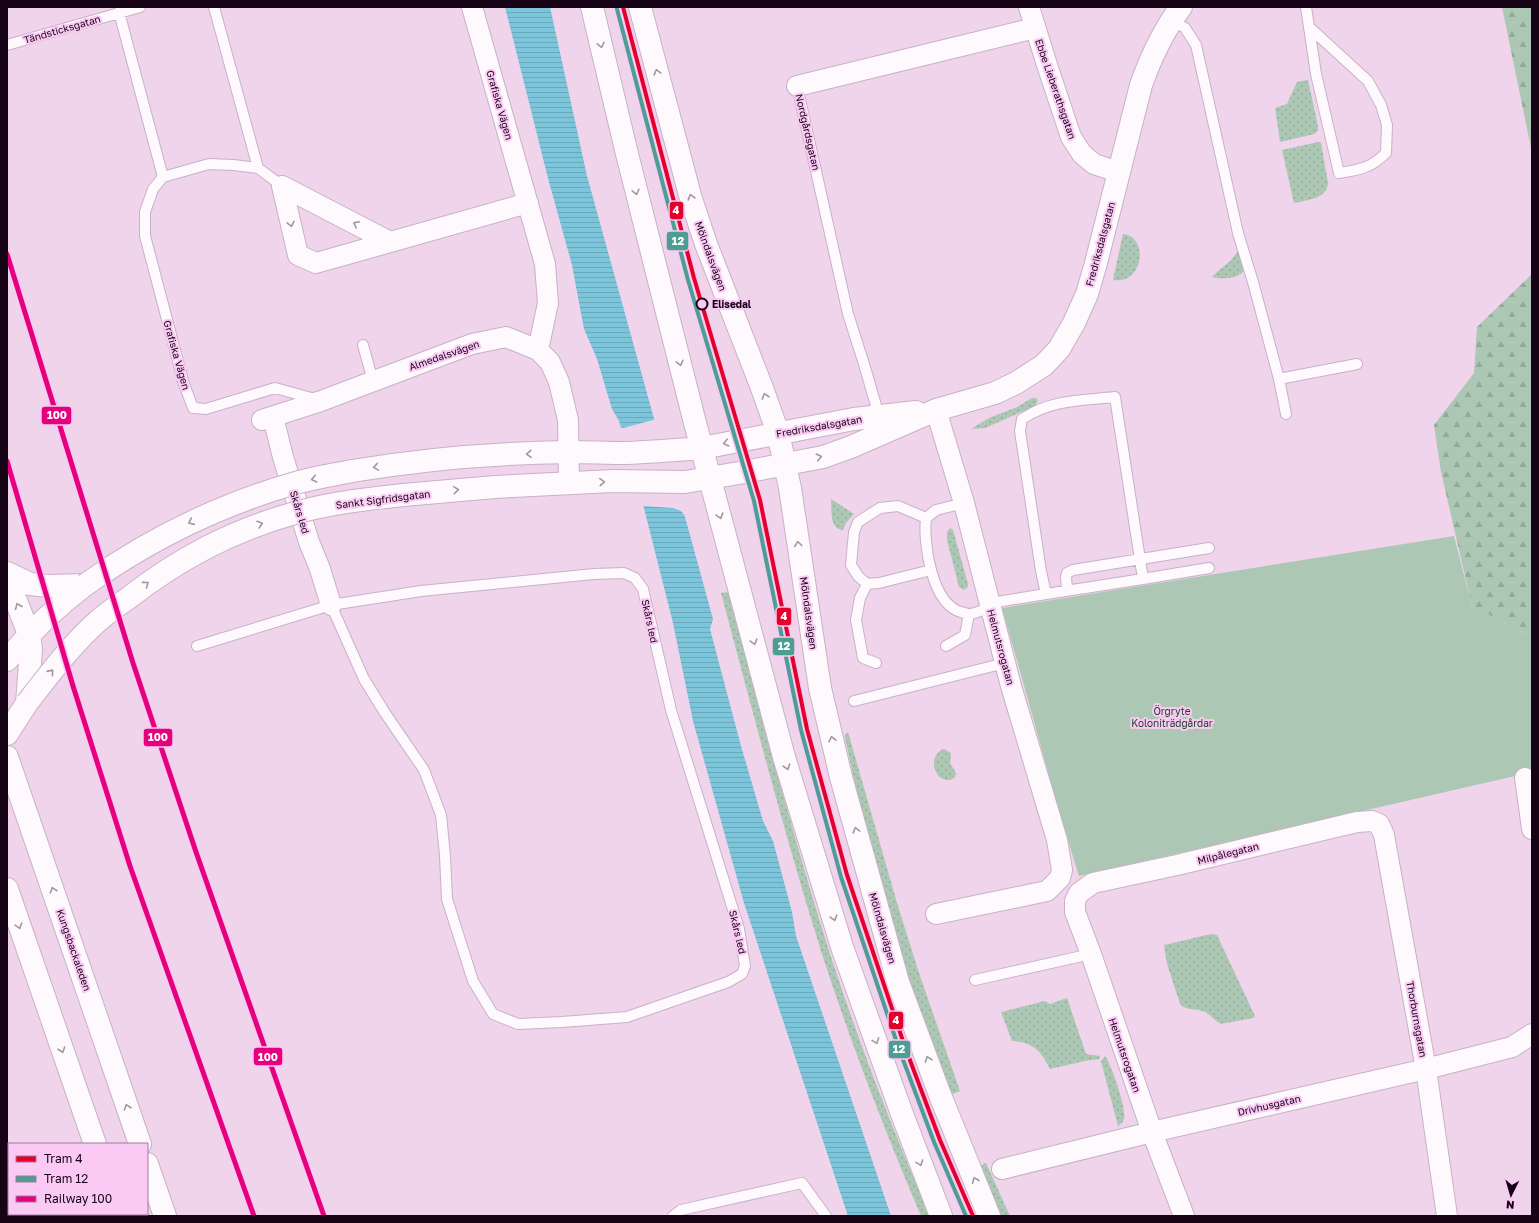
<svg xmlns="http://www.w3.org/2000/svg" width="1539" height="1223" viewBox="0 0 1539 1223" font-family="'Golos Text',sans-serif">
	<defs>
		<pattern id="grass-dots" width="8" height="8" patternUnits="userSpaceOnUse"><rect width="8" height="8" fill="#acc8b4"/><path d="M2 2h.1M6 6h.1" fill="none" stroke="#93aa9a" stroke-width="1.8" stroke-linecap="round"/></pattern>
		<pattern id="forest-firs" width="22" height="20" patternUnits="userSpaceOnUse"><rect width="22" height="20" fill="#acc8b4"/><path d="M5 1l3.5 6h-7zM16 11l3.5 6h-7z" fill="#93aa9a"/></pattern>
		<pattern id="water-rules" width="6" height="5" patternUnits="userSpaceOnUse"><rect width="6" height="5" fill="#7cc5da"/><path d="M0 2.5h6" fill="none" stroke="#6aa8ba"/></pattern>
	</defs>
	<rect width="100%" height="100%" fill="#efd4ec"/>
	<path fill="url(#grass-dots)" d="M1308,80L1318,126V131L1314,134L1280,142L1275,108L1287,104L1297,82Z
		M1318,142L1321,143L1328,183C1327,199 1307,200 1294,203L1282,150Z
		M1123,234C1149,236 1144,285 1113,280Z
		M1238,250L1240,251L1245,269C1239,280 1222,279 1212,277C1220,268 1232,263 1238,250Z
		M1032,398H1036L1038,401L1035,406L985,428L971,429L989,418L1017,407Z
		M831,499L854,514L846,523L843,530C829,529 832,510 831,499Z
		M950,528L953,530L968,584V587L964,590L959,587L947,540V532Z
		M729,592C759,706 789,822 824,935C854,1030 890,1124 930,1216H921C884,1129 850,1041 821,951C784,833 753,713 721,593Z
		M848,732L897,903L919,973L960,1091L950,1095L915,1001L862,815L845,738V735Z
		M944,749L951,753L950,763L956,773L955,777L951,780C932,782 928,754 944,749Z
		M1211,934L1217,935L1255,1016L1253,1018L1221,1024C1215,1021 1211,1015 1205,1012C1197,1008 1186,1011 1180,1004L1167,964L1164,945Z
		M1067,998L1086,1054L1100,1056L1099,1059L1085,1061L1050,1069C1041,1051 1033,1042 1012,1041L1001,1012L1045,1001L1050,1004Z
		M1105,1056C1111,1063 1127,1110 1124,1119C1123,1122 1121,1124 1118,1126L1101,1061Z
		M984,1163H986L1010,1216H1002L982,1177L981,1167Z"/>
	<path fill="url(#forest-firs)" d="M1502,7H1532V153Z
		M1532,274V637L1472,606L1441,472L1434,425L1474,373L1477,327Z"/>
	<path fill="#acc8b4" d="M1454,536L1472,606L1532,637V772L1079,876C1051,787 1028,697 1002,608Z"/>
	<path fill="url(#water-rules)" d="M505,7H550L587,176L653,415L685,517L713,619L710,629L741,746L763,821L773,841L792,912L796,936L891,1216H848L744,903L693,721L673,623L644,508L619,421L612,409L597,359L584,329L572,265L549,182Z"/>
	<path fill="#efd4ec" d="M656,418L680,493L686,517L681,511L673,508L642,506L619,427L623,428L653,420Z"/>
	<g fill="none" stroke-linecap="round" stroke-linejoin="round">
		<g stroke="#c8b1c6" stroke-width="12">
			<path id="lane" d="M214,7L258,168
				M1306,7L1316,74L1339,173C1359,170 1371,168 1386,153L1387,125L1381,105L1368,81L1309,27
				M119,12L163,177
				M1171,20L1185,28L1196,45L1238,233L1253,282L1279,379L1286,414
				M7,45L140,7
				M797,86L848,314L864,364L879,416
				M282,186L258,168L233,165L209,164L163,177L153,189L145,212V236L184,384L193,408L206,409L275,388L315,399
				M363,345L373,381
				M1279,379L1357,364
				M964,503L936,510L926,518C923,544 932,604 961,612C964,613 967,614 970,614C977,613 984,609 991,607
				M926,518L898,506L880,508L858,522L854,532L851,565L858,576L867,584L879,583L931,570
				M1143,579L1209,568
				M867,584L860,598L856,620L863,658L876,663
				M1067,590L1066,577L1067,573L1073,570L1209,548
				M990,603L1046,594L1041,571L1020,431L1022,419C1053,399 1080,401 1115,397L1143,579L1046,594
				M197,646L331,605L421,591L594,574L624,573L635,578L643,589L671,710L739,929L745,966L742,974L728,982L627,1017L562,1022L518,1024L493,1014L473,981L447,899L445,856L441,815L424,770L385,713L364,679L331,605
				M946,646L965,635L969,614
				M854,701L1005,663
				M975,980L1091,954
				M673,1216L681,1210L802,1183L826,1216"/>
		</g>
		<g stroke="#c8b1c6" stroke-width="22">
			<path id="street" d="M472,7L545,264L548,303L538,350
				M1029,7L1047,65L1071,137L1082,154L1094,164L1118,172
				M797,86L1035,28
				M282,186L298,255L316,263L528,203
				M282,186L390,242
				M273,417L283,457L309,542L320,569L331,605
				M262,420L321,401L472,344L506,337L538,350L550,362L559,382L568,420L569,484
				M1525,778L1532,829
				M936,914L1047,891L1060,878L1062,870L1057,840L1011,686L964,503L936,410
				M1002,1169L1152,1132L1426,1069L1512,1047L1532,1034
				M1184,1216L1152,1132L1091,954L1075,912V901L1079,893L1093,883L1177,865L1357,822L1372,821L1379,824L1384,835L1426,1069L1447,1216"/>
		</g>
		<g stroke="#c8b1c6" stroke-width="24">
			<path id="secondary" d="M592,7L627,154L694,419L784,757L842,947L902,1114L941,1216
				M640,7L691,199L706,244L762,388L778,433L790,488L820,688L841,777L898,982L940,1095L989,1216
				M352,471C423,459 496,453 569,452C588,452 607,453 626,453C651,452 677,450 702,448L854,419L916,412
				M403,495L495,487L613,481L685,482L739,473L823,457L851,447L936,410L995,393L1016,383L1044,365L1059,349L1074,323L1087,294L1096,263L1141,85C1151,57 1163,31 1181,7
				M7,573L30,584L48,586L85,585
				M7,578L29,634L31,649L27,703L7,734
				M7,660C30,632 56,607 85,585"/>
		</g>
		<g stroke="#c8b1c6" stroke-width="24">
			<path id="highway" d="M7,757L140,1144
				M7,889L95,1144
				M147,1164L165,1216
				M120,1214L121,1216"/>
		</g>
		<use href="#lane" stroke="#fdf9fc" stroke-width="10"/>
		<use href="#street" stroke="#fdf9fc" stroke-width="20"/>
		<use href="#secondary" stroke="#fdf9fc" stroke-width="22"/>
		<use href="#highway" stroke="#fdf9fc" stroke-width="22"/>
		<g stroke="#c8b1c6" stroke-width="24" stroke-linecap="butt">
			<path id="secondary-bridge" d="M85,585C148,540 217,506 292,484C312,478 332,475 352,471
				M27,703C48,676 72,644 98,621C107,613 117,606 127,599C180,558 231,531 295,513C330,503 367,499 403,495"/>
		</g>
		<use href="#secondary-bridge" stroke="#fdf9fc" stroke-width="22"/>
		<g stroke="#fac9f4" stroke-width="8">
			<path id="rail-1" d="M7,254L133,663L196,852L324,1216
				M7,461L73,686L130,866L254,1216"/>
		</g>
		<use href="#rail-1" stroke="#e5007d" stroke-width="5"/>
		<g stroke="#fac9f4" stroke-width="7">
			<path id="tram-1" d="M623,7L694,278L760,500L807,729L847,875L905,1047L940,1140L973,1216"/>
		</g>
		<g stroke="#fac9f4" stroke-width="7">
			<path id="tram-2" d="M617,9L688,280L754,501L801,730L841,877L899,1049L934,1142L966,1216"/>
		</g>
		<use href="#tram-1" stroke="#e4002b" stroke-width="4"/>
		<use href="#tram-2" stroke="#4d9e92" stroke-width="4"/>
	</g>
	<defs><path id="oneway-chevron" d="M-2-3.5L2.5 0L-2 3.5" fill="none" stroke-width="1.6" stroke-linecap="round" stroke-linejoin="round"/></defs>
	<g stroke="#a197a0">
		<use href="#oneway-chevron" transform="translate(601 45) rotate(77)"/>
		<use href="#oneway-chevron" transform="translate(657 72) rotate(-105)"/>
		<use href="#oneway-chevron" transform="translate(636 192) rotate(76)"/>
		<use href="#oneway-chevron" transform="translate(691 197) rotate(-106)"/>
		<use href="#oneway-chevron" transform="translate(291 224) rotate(77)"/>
		<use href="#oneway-chevron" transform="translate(356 224) rotate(-153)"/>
		<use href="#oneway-chevron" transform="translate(680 363) rotate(76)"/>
		<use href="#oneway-chevron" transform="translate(765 396) rotate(-109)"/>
		<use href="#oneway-chevron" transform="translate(726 443) rotate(168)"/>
		<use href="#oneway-chevron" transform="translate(529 454) rotate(177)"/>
		<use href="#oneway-chevron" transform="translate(819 457) rotate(-12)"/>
		<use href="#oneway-chevron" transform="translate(376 467) rotate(171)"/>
		<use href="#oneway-chevron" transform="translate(314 479) rotate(168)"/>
		<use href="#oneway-chevron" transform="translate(602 482) rotate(-3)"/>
		<use href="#oneway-chevron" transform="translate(456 490) rotate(-5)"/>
		<use href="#oneway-chevron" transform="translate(720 516) rotate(74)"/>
		<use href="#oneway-chevron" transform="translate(191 522) rotate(156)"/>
		<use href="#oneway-chevron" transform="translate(260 524) rotate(-18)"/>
		<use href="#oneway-chevron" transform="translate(798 544) rotate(-98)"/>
		<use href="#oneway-chevron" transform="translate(146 584) rotate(-36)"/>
		<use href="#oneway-chevron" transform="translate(18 606) rotate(-112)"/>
		<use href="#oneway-chevron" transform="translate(754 642) rotate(75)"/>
		<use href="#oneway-chevron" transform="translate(51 672) rotate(-51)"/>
		<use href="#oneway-chevron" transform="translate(832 739) rotate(-103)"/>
		<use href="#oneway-chevron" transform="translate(787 767) rotate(73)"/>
		<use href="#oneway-chevron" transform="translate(856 830) rotate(-105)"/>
		<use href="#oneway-chevron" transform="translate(53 890) rotate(-109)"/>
		<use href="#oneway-chevron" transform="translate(834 918) rotate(73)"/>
		<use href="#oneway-chevron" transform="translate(19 926) rotate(72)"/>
		<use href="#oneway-chevron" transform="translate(876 1041) rotate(70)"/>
		<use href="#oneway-chevron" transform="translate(62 1050) rotate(71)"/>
		<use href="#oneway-chevron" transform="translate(928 1059) rotate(-109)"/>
		<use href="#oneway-chevron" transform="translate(127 1107) rotate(-109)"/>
		<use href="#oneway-chevron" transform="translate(920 1163) rotate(70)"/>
		<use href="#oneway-chevron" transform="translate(975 1180) rotate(-112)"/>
	</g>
	<circle fill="#fac9f4" stroke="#160315" stroke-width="2" cx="702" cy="304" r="5.5"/>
	<g text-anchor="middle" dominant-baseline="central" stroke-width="4" stroke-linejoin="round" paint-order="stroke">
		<g font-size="10" fill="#160315" stroke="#fac9f4">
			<text transform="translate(62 29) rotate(-16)">Tändsticksgatan</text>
			<text transform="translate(1056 89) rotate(71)">Ebbe Lieberathsgatan</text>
			<text transform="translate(500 105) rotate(74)">Grafiska Vägen</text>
			<text transform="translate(808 132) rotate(77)">Nordgårdsgatan</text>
			<text transform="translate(1100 244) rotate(-75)">Fredriksdalsgatan</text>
			<text transform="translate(711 256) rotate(70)">Mölndalsvägen</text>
			<text transform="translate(177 355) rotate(74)">Grafiska Vägen</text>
			<text transform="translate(444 355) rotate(-19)">Almedalsvägen</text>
			<text transform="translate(819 426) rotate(-10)">Fredriksdalsgatan</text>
			<text transform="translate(383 499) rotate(-7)">Sankt Sigfridsgatan</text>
			<text transform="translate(300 512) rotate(73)">Skårs led</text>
			<text transform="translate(809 613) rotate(82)">Mölndalsvägen</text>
			<text transform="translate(650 621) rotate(78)">Skårs led</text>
			<text transform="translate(1001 647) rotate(75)">Helmutsrogatan</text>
			<text transform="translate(1228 853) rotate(-14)">Milpålegatan</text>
			<text transform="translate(883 928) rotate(74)">Mölndalsvägen</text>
			<text transform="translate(738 932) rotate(77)">Skårs led</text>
			<text transform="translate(74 950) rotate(71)">Kungsbackaleden</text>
			<text transform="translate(1417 1019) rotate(80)">Thorburnsgatan</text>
			<text transform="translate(1125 1055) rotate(71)">Helmutsrogatan</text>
			<text transform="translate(1269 1105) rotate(-13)">Drivhusgatan</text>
		</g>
		<g font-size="10" font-weight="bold" fill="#160315" stroke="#fac9f4" text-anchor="start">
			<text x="712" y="304">Elisedal</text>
		</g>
		<g font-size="10" fill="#1e4428" stroke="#fac9f4">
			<text x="1172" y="711">Örgryte<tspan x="1172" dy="12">Koloniträdgårdar</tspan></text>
		</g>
	</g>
	<g stroke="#fac9f4" stroke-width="1.5">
		<rect x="669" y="201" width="15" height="19" rx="4" fill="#e4002b"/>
		<rect x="666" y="231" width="23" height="20" rx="4" fill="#4d9e92"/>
		<rect x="41" y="406" width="31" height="19" rx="4" fill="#e5007d"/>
		<rect x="776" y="607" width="16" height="19" rx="4" fill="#e4002b"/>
		<rect x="772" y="637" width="23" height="19" rx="4" fill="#4d9e92"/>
		<rect x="143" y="728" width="30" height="19" rx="4" fill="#e5007d"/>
		<rect x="888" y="1011" width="16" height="19" rx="4" fill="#e4002b"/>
		<rect x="888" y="1040" width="23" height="19" rx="4" fill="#4d9e92"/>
		<rect x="253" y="1047" width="30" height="19" rx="4" fill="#e5007d"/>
	</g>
	<g font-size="11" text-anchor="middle" font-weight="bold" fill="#fff">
		<text x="676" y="214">4</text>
		<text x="678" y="245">12</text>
		<text x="57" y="419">100</text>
		<text x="784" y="620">4</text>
		<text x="784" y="650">12</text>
		<text x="158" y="741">100</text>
		<text x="896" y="1024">4</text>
		<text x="899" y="1053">12</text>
		<text x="268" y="1061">100</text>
	</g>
	<rect width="1539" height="1223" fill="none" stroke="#160315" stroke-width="16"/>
	<rect x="8" y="1143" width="140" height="72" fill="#fac9f4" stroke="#9f7a9b"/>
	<rect x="16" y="1156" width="20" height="6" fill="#e4002b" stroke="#9f7a9b"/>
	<text x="44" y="1163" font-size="12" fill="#160315">Tram 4</text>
	<rect x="16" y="1176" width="20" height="6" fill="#4d9e92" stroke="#9f7a9b"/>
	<text x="44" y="1183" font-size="12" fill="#160315">Tram 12</text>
	<rect x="16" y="1196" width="20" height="6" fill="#e5007d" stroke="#9f7a9b"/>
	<text x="44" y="1203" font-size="12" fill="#160315">Railway 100</text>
	<g transform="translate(1511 1195) rotate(185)" stroke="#fac9f4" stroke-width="3" paint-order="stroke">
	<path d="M0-3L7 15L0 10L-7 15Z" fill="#160315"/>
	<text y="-6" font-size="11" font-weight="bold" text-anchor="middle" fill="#160315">N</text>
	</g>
</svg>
